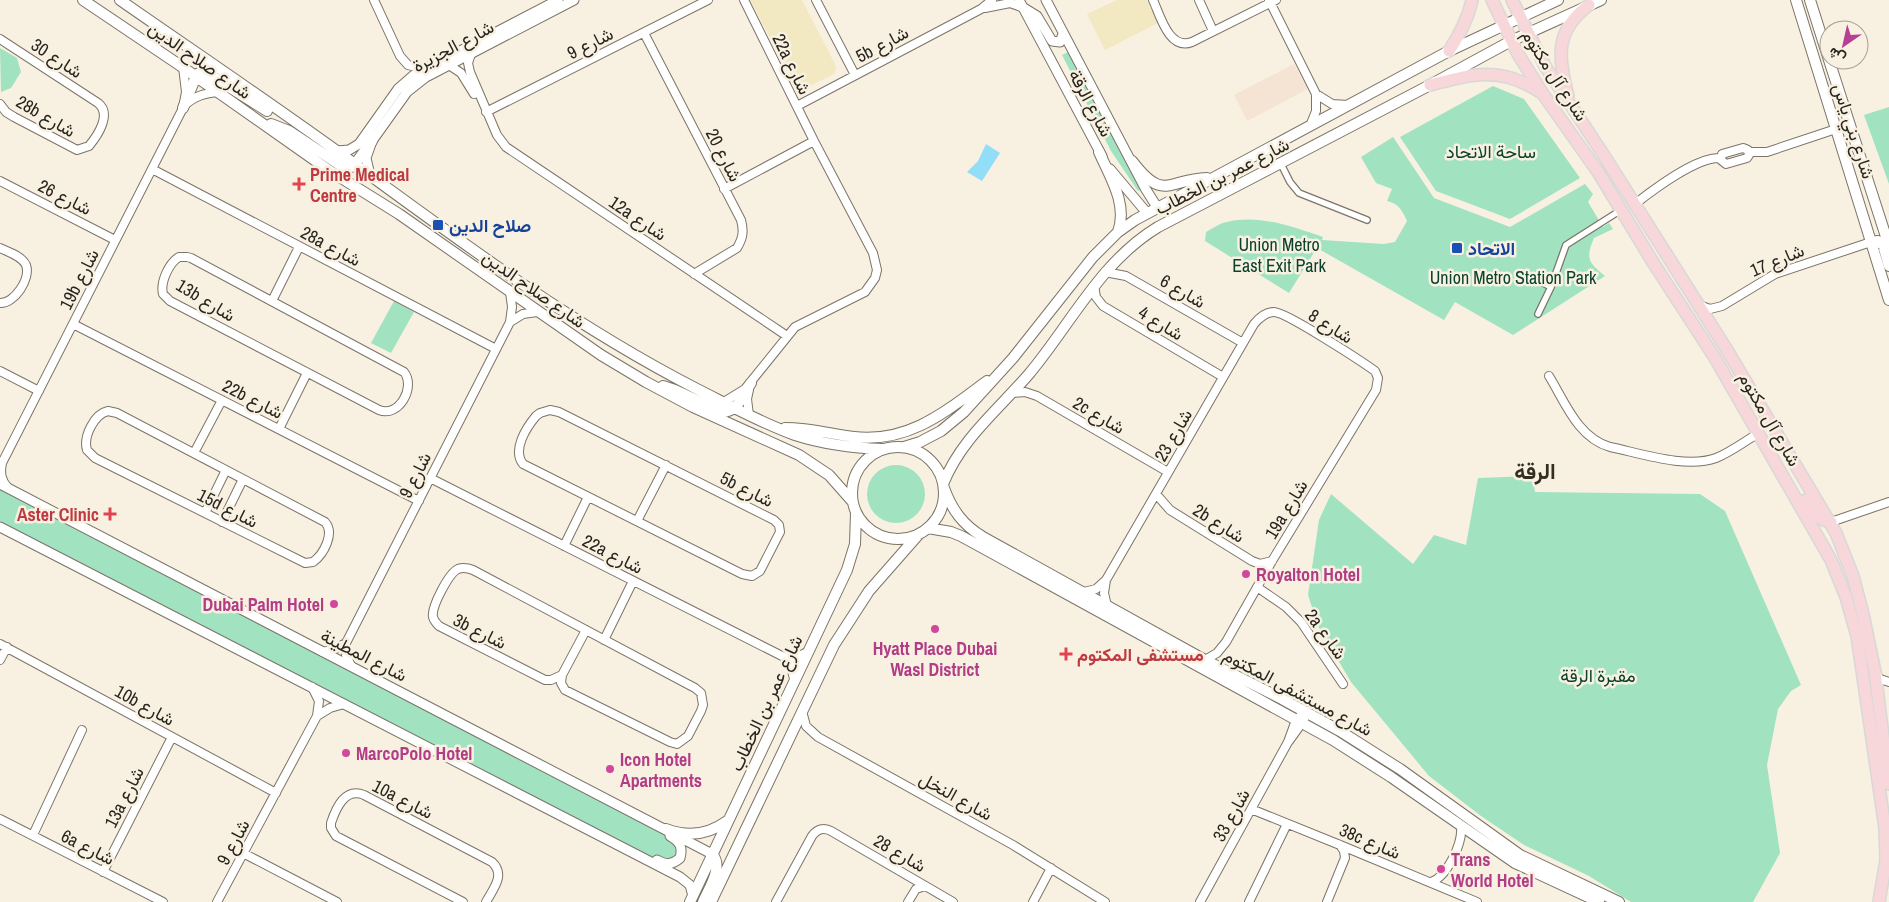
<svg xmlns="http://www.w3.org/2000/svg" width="1889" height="902" viewBox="0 0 1889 902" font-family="'Archivo Narrow',Vazirmatn,sans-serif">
	<rect width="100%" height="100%" fill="#f8f1e1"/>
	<path fill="#f5e4d3" d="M1294,64L1308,89L1247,121L1234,95Z"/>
	<path fill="#a1e2c1" d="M0,48L17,58L21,72L11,88L1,92Z
		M1070,51L1142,189L1138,191L1111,151L1062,55Z
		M1493,86L1524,99L1580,178L1510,219L1436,191L1400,137Z
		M1889,107V184L1864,115Z
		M1393,137L1434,198L1510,227L1585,184L1593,194L1588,202L1603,227L1609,223L1613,229L1594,238C1585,259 1589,263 1605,276L1513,335L1455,302L1444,320L1317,248L1318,246L1289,293L1205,241L1206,232C1212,229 1220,223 1227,222C1259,214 1293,227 1323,237L1322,240L1384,244L1395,242L1407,221C1402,210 1399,204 1387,201L1392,189L1376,183L1361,157Z
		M394,301L414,312L391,353L371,343Z
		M867 494a29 29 0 1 1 58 0a29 29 0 1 1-58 0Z
		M1533,476L1535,492L1700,494L1725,511L1801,685L1791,691L1778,709L1767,765L1780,853L1753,902H1631L1589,876L1524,845L1481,816L1429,776L1351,682L1318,626L1308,595L1319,520L1331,494L1413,564L1434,535L1466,545L1478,478Z
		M0,488L686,839L671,868L0,524Z"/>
	<path fill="#f2e8c2" d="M750,0H802L835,64L836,68L834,74L804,89L796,86Z
		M1117,0H1147L1158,23L1105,50L1087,14Z"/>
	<path fill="#92ddf8" d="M986,144L1000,153L982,181L967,172L978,161Z"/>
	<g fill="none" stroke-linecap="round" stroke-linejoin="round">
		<g stroke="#7b7467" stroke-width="8">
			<path id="pedestrian" d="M1281,164L1290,182L1299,193L1367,220
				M1537,280L1551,287
				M1538,314L1551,287L1566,245L1621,210"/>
		</g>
		<g stroke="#7b7467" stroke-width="10">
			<path id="minor" d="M374,0L400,56L408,65L424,69
				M816,0L855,75
				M1153,0C1160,15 1169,51 1192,42L1276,0
				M1199,0L1213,31
				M1269,0L1316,94V111L1310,126
				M985,8L1010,3L1024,8
				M644,33L741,220C744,231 743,238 737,248L694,274
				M0,39L98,103C112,114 98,135 89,146L77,150L14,117L6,112L0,104
				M471,54L468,63L470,72L497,135L506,147L787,336
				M449,65L461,73L474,94
				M1316,94L1332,104L1348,105
				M184,106C194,96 205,93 219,92
				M797,106L981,9L992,0
				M486,112L708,0
				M1743,148L1748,150L1749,155L1747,158L1726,164L1721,160L1722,154Z
				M1749,152H1767L1836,129
				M152,169L496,349
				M0,181L115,240
				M724,189L814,141
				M1635,204C1654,189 1697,157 1720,158
				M0,248C8,252 22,256 26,265C31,279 14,304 0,303
				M179,257H187L191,258L404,372C416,387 399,418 379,410L170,301L163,294C160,282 169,263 179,257Z
				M1105,272L1126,276L1243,343
				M1094,286L1096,297L1103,306L1223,377
				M272,301L299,247
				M1699,305L1710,309L1722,306L1775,274L1871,242
				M510,322L523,314L537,312
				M73,324L419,501
				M0,371L39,391
				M1549,376C1565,402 1578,438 1610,447C1640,453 1686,469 1716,458C1731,452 1745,441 1759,433
				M749,390L747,399L749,415
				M1012,393L1025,392L1037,396L1168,472
				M724,402L745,389L795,327L865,292L875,278L877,270L873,253L814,141L744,0
				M550,410L559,412L774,520L779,525L780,532L760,571L752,576L742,574L523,464C512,450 526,428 536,416L540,413Z
				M108,411L117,413L325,522C335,533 324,554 313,562L305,563L95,458L87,450C83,437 94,414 108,411Z
				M279,429L307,373
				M194,453L222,400
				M430,478L782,656L795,658L807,652
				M8,488C1,480 0,473 2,463L183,108L186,92L183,67
				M1156,494L1170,510L1252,561L1260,564L1272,561
				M205,513L226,470
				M637,521L666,465
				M222,522L243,479
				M1831,522L1889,502
				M564,546L588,497
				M1106,580L1104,593L1107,606
				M1257,587L1286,607L1301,622L1343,684
				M1084,592L1096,589L1106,580L1254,324C1259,318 1265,312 1274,312C1286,312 1361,361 1375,371L1378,378L1376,390L1272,561L1226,642L1217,653L1205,660
				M604,640L633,581
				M0,644L276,793
				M323,652L335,649L346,643
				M784,658L791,666L794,679
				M0,660L7,647
				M351,666L346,655V643L510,322L512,307L510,292
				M1875,673L1880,679L1889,682
				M562,675L551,680H545L439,626C436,623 434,621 433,617C431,607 449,573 458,569C463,567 468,568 473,570L695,688L701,693L703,705L701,711L688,736L677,744L670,742L565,690L561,683L562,675L586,630
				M802,711L806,726L818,737L1013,845L1105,902
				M317,716L330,708L344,704
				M1289,741L1304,720
				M1251,809L1340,845L1477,902
				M0,819L163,902
				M33,835L82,730
				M243,853L337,902
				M103,872L172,737
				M1431,882C1447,877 1463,843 1461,826
				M217,902L317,716L319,701L312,687
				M463,902L336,836L331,828V823C336,808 345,787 364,795L492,862C506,875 493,889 486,902
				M776,902L812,836C817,829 824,827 831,831L953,902
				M908,902L916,889L925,886
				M1033,902L1051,868
				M1200,902L1288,742L1296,720L1306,711
				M1249,902L1287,824
				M1327,902L1345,858L1344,851L1340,845"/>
		</g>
		<g stroke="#7b7467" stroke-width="11">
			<path id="tertiary" d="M1019,0L1102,156
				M1046,0L1145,188L1157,207
				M1024,8L1037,16L1052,41L1060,42L1063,34
				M337,151L349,150L359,144L398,89L414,75L558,0
				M1110,169L1147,213
				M370,175L366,158L372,141L407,92L426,77L574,0
				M0,484L712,854
				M0,527L680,877L690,885L693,896
				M657,860C666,865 672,865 680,858C683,847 680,842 670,836"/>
		</g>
		<g stroke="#7b7467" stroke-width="12">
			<path id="secondary" d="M83,0L178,64L330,171L399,214L601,355L646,382L693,407L799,455L829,475L852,501
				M120,0C199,55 278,108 356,165C465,245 576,327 697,389C729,405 761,423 795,435C823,444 853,448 883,449
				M1796,0L1889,300
				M1810,0L1829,60
				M1829,60L1889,246
				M183,108L197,74L204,71L267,111
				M271,124L289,131L343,167H352L355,164L372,141
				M1099,152C1110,177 1128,204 1118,232
				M1132,161C1164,203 1168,179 1207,178
				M1871,242L1878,241L1883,245L1889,266
				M663,386L675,390L722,412C738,412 743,395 751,383
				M785,428C809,428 831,434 854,437C909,443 945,412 987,381
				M904,447L920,442L941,431L964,412L1013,358L1093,257L1118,232L1135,220L1449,51L1558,0
				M852 493a46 46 0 1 1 92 0a46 46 0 1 1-92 0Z
				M943,484C961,439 998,410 1029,374C1071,324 1100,262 1158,227L1430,85L1511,41L1601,0
				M944,488C952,510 963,525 983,537L1205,660L1282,699L1340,731L1400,769L1520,855L1619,902
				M928,528L951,532L961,536L1333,740L1391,777L1515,863L1599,902
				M666,829C687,837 708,835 727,821
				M690,902L847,570L855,544L856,513
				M703,902C709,888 724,867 712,854
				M711,902L834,645L869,591L919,534"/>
		</g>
		<g stroke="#d8d8d7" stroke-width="14">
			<path id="primary" d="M1492,0L1518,54L1543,94L1598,172L1654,264L1715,358L1831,560L1846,597L1857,636L1885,828L1886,860L1879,902
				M1512,0L1545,66L1603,154L1727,350L1836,533L1853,576L1863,614L1875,672L1889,784
				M1449,51C1460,34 1468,19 1472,0
				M1430,85C1472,74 1501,66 1540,92
				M1568,96C1559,58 1553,32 1589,5
				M1806,500C1812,511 1817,520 1831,522"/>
		</g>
		<use href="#pedestrian" stroke="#fff" stroke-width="5.5"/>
		<use href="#minor" stroke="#fff" stroke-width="8"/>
		<use href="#tertiary" stroke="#fff" stroke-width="9"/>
		<use href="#secondary" stroke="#fff" stroke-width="10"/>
		<use href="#primary" stroke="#f8d7da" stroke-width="11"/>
	</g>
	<g fill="#e0444e" stroke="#f8f1e1" stroke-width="2">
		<path d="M296.5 176.5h5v5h5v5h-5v5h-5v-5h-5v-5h5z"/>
		<path d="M107.5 506.5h5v5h5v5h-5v5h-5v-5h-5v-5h5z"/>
		<path d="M1063.5 646.5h5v5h5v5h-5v5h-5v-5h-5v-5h5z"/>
	</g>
	<g fill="#1a4fb4" stroke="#f8f1e1" stroke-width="2">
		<rect x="432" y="219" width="12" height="12" rx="2.5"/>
		<rect x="1451" y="242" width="12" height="12" rx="2.5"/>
	</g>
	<g fill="#d1479c" stroke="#f8f1e1" stroke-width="2">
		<circle cx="1246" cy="574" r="5"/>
		<circle cx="334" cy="604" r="5"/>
		<circle cx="935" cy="629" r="5"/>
		<circle cx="346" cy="753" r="5"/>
		<circle cx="610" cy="769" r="5"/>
		<circle cx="1441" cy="869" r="5"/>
	</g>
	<g text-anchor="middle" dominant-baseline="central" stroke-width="5" stroke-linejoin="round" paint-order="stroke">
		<g font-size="18" fill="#28251f" stroke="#f8f1e1">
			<text transform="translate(590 43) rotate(-27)">شارع 9</text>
			<text transform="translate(882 44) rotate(-28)">5b شارع</text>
			<text transform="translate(453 46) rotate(-28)">شارع الجزيرة</text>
			<text transform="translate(57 58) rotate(33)">شارع 30</text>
			<text transform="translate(200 60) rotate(35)">شارع صلاح الدين</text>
			<text transform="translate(792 64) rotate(64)">22a شارع</text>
			<text transform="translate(1555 75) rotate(57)">شارع آل مكتوم</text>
			<text transform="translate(1091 103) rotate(62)">شارع الرقة</text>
			<text transform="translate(46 116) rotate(30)">28b شارع</text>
			<text transform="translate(1854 131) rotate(72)">شارع بني ياس</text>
			<text transform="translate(724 155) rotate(63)">شارع 20</text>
			<text transform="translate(1222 176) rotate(-27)">شارع عمر بن الخطاب</text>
			<text transform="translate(65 197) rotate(27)">شارع 26</text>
			<text transform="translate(638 218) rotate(34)">12a شارع</text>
			<text transform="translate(331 246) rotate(28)">28a شارع</text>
			<text transform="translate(1777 260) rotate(-23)">شارع 17</text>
			<text transform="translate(79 279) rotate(-63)">19b شارع</text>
			<text transform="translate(534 289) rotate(35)">شارع صلاح الدين</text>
			<text transform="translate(1183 291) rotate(30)">شارع 6</text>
			<text transform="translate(206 300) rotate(31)">13b شارع</text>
			<text transform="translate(1161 323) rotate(31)">شارع 4</text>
			<text transform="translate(1331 326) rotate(32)">شارع 8</text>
			<text transform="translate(253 399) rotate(27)">22b شارع</text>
			<text transform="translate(1099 415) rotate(30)">2c شارع</text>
			<text transform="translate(1770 419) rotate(60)">شارع آل مكتوم</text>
			<text transform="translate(1173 435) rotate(-60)">شارع 23</text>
			<text transform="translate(415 475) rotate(-63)">شارع 9</text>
			<text transform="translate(747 489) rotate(27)">5b شارع</text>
			<text transform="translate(228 508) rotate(27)">15d شارع</text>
			<text transform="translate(1286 509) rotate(-59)">19a شارع</text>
			<text transform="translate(1219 523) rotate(32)">2b شارع</text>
			<text transform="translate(613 554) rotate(27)">22a شارع</text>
			<text transform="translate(480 631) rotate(27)">3b شارع</text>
			<text transform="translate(1326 634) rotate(54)">2a شارع</text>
			<text transform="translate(364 655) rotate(27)">شارع المطينة</text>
			<text transform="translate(1298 692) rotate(28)">شارع مستشفى المكتوم</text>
			<text transform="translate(766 703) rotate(-65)">شارع عمر بن الخطاب</text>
			<text transform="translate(145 705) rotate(29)">10b شارع</text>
			<text transform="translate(956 796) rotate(29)">شارع النخل</text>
			<text transform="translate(124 797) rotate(-63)">13a شارع</text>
			<text transform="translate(403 799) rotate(27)">10a شارع</text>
			<text transform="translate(1231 815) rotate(-61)">شارع 33</text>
			<text transform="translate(1370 841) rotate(23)">38c شارع</text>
			<text transform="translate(233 842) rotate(-62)">شارع 9</text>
			<text transform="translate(88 847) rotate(27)">6a شارع</text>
			<text transform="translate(900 853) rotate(30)">شارع 28</text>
		</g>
		<g font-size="18" fill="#0a422d" stroke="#f8f1e1">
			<text x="1491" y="151">ساحة الاتحاد</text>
			<text x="1279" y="244">Union Metro<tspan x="1279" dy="21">East Exit Park</tspan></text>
			<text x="1513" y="277">Union Metro Station Park</text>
			<text x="1598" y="675">مقبرة الرقة</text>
		</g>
		<g font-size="18" font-weight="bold" fill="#be3a42" stroke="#f8f1e1" text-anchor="start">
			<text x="310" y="174">Prime Medical<tspan x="310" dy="21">Centre</tspan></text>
			<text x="99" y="514" text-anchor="end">Aster Clinic</text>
			<text x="1077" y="654">مستشفى المكتوم</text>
		</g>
		<g font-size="18" font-weight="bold" fill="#164399" stroke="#f8f1e1" text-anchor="start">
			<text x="449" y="225">صلاح الدين</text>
			<text x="1468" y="248">الاتحاد</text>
		</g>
		<g font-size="18" font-weight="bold" fill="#b23c85" stroke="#f8f1e1" text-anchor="start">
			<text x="1256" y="574">Royalton Hotel</text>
			<text x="324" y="604" text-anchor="end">Dubai Palm Hotel</text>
			<text x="935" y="648" text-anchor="middle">Hyatt Place Dubai<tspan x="935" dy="21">Wasl District</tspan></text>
			<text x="356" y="753">MarcoPolo Hotel</text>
			<text x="620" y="759">Icon Hotel<tspan x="620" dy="21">Apartments</tspan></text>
			<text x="1451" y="859">Trans<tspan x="1451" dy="21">World Hotel</tspan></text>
		</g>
		<g font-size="22" font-weight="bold" fill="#332e22" stroke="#f8f1e1">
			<text x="1535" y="471">الرقة</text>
		</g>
	</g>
	<g transform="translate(1844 45) rotate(214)"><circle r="24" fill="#f8f1e1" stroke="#a59f93"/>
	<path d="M0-4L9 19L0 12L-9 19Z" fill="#b84093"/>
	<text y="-8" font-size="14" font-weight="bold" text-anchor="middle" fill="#28251f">ش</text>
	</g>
</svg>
